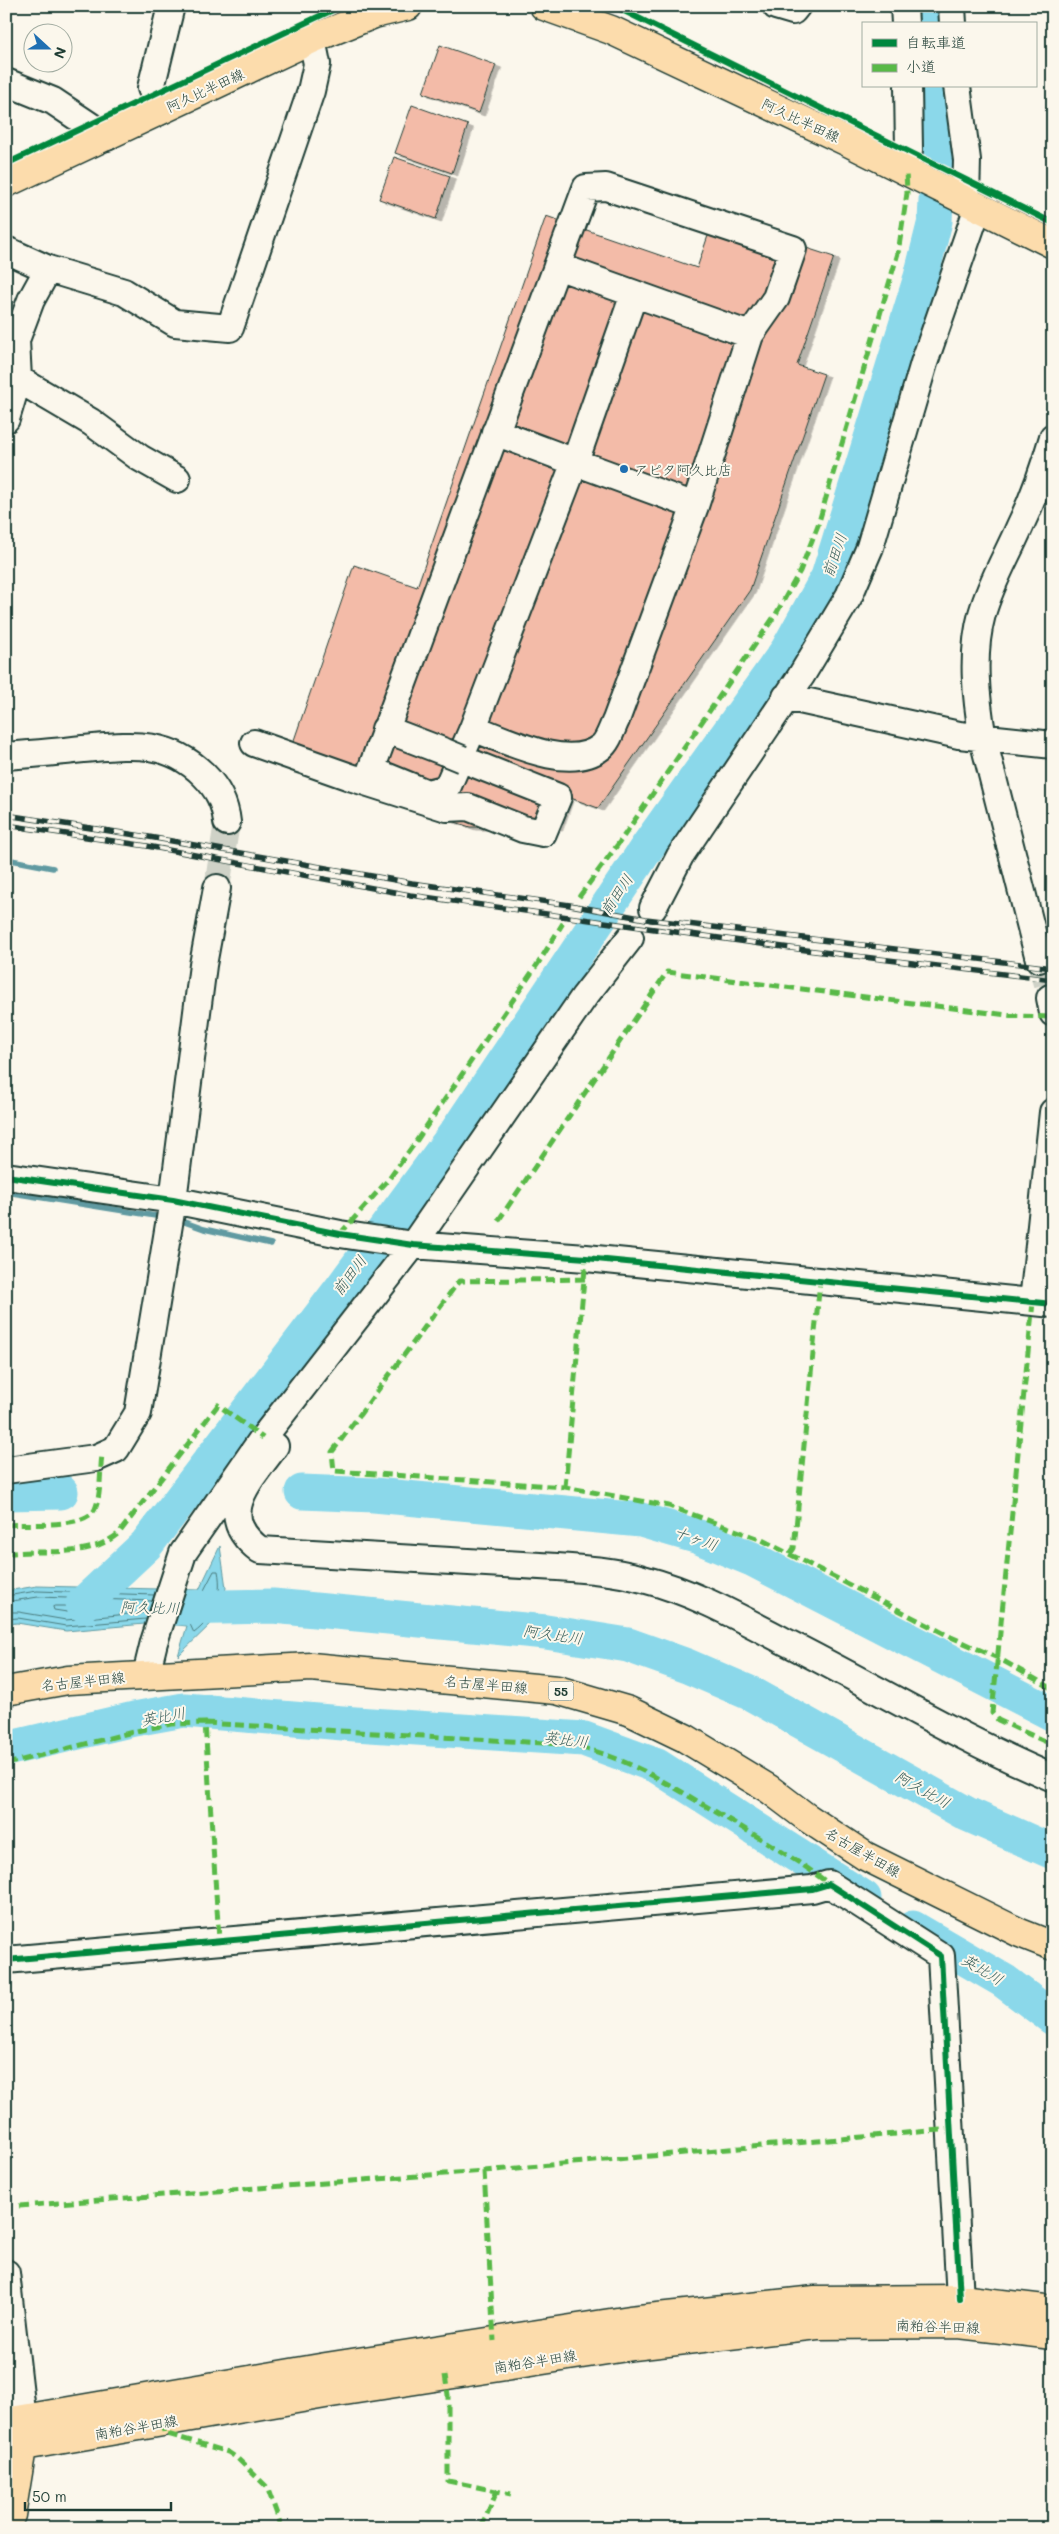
<svg xmlns="http://www.w3.org/2000/svg" width="1059" height="2534" viewBox="0 0 1059 2534" font-family="Mali,'Klee One',sans-serif">
	<defs>
		<filter id="shadow"><feDropShadow dx="5.5" dy="3" stdDeviation="0" flood-color="#0004"/></filter>
	</defs>
	<rect width="100%" height="100%" fill="#fbf7ec"/>
	<filter id="ink" filterUnits="userSpaceOnUse"><feTurbulence type="fractalNoise" baseFrequency=".02" numOctaves="2"/><feDisplacementMap in="SourceGraphic" scale="10" xChannelSelector="R" yChannelSelector="G"/><feConvolveMatrix kernelMatrix="1 2 1 2 8 2 1 2 1" color-interpolation-filters="sRGB"/></filter>
	<g filter="url(#ink)">
		<path fill="#8bd8ea" stroke="#609aa1" d="M220,1546L226,1588L216,1619L178,1656L187,1626L156,1623L66,1631L17,1623L6,1624V1591L37,1586L199,1590Z"/>
		<g fill="none" stroke-linecap="round" stroke-linejoin="round">
			<path stroke="#4a7b7d" stroke-width="1" d="M6,1596L37,1591L154,1595
				M6,1602L38,1597L152,1601
				M55,1606H79L81,1609L67,1612L54,1610L53,1607Z
				M6,1612H19L66,1620L149,1612
				M178,1614L189,1615L198,1620L206,1613L210,1602L207,1599L200,1602L182,1601
				M6,1619L18,1618L66,1626L146,1619
				M176,1620L189,1622L194,1633C214,1618 223,1596 218,1571H214L202,1594L184,1595"/>
			<path stroke="#609aa1" stroke-width="5.5" d="M938,161L957,159
				M6,859L53,868
				M6,1192L162,1217
				M176,1219L204,1229L271,1244"/>
			<path stroke="#8bd8ea" stroke-width="35" d="M927,6L928,24
				M302,1492L374,1495L641,1520L699,1537L752,1559L1053,1714
				M6,1493L61,1492
				M83,1604L146,1545L341,1289L456,1133L648,846L787,651L828,577L921,277L935,221L938,161L933,86
				M172,1608L273,1606L546,1632L628,1645L687,1666L752,1694L967,1814L1053,1852
				M6,1749L134,1719L184,1710L355,1724L584,1739L657,1766L864,1898
				M913,1928L1004,1981L1053,2018"/>
		</g>
		<path fill="#f3bba8" stroke="#1f3d34" filter="url(#shadow)" d="M440,45L496,65L479,113L423,93Z
			M412,105L468,125L452,173L395,153Z
			M394,157L450,176L436,219L379,199Z
			M546,216L697,268L714,218L834,257L797,365L824,374L750,590L598,808L568,797L557,828L470,827L363,791L292,746L354,565L417,587Z"/>
		<g fill="none" stroke-linecap="round" stroke-linejoin="round">
			<path stroke="#cfd2c7" stroke-width="26" stroke-dasharray="26 13" stroke-linecap="butt" d="M217,888L227,822
				M1039,959L1050,998"/>
			<g stroke="#1f3d34" stroke-width="30">
				<path id="minor" d="M776,6L793,11L797,6
					M904,6L905,24
					M952,6L953,24
					M6,82L53,101L107,137
					M957,86L967,160L966,200
					M160,111L151,88L171,6
					M906,171L909,150L908,86
					M606,187L793,249L776,298L750,335L695,506L616,720C612,728 608,742 601,747C569,773 506,740 473,728L447,788L427,793L371,770L586,188Z
					M6,250L48,269L124,292L175,323L230,328L311,91L317,64L312,39
					M557,266L750,335
					M18,379L91,422L140,458L177,479
					M6,419L18,379L16,340L31,300L48,269
					M495,432L575,462L634,294
					M786,697L959,735L1053,745
					M473,728L575,462L695,506
					M385,729L445,752
					M254,743L353,778L447,808L468,807L523,829L543,833L558,797L462,759
					M6,756C32,754 57,752 83,749C130,745 168,739 204,775C218,789 225,803 227,822
					M653,908L680,856L801,676L849,596L870,547L924,363L978,207
					M1039,959L983,739C976,698 971,654 982,614C991,582 1007,556 1020,526C1034,497 1044,468 1053,437
					M1050,998L1053,1013
					M6,1176L173,1200L340,1234L413,1245L586,1258L1053,1304
					M1033,1302L1053,1112
					M263,1438L275,1446C250,1481 213,1515 260,1550L557,1567C586,1569 615,1571 643,1579C694,1592 740,1618 786,1642C875,1687 961,1739 1053,1778
					M6,1470L96,1458L116,1449L138,1413L173,1200L203,965L217,888
					M146,1675L154,1642L183,1553L263,1438L413,1245L584,997L630,938
					M6,1960L812,1889L829,1884L941,1956L960,2299
					M6,2273L23,2420"/>
			</g>
			<g stroke="#1f3d34" stroke-width="31">
				<path id="major" d="M544,6L611,30L848,142L1053,244
					M6,183L312,39L374,14L408,6
					M6,1691L68,1680L311,1667L557,1690L629,1711L685,1738L769,1789L806,1817L865,1856L1020,1933L1053,1946
					M6,2422L326,2367L630,2320L815,2300L960,2299L1053,2310
					M6,2449L331,2393L633,2346L817,2325L959,2324L1053,2335
					M6,2525L11,2515L22,2448V2431"/>
			</g>
			<use href="#minor" stroke="#fbf7ec" stroke-width="26"/>
			<use href="#major" stroke="#fcdcac" stroke-width="28"/>
			<g stroke="#1f3d34" stroke-width="5.5">
				<path id="rail" d="M6,815L149,837L412,883L570,905L646,919L1053,968
					M6,825L147,846L410,895L798,949L1053,980"/>
			</g>
			<use href="#rail" stroke="#fbf7ec" stroke-width="4" stroke-dasharray="11" stroke-linecap="butt"/>
			<g stroke="#1f3d34" stroke-width="30" stroke-linecap="butt">
				<path id="minor-bridge" d="M445,752L462,759"/>
			</g>
			<use href="#minor-bridge" stroke="#fbf7ec" stroke-width="26"/>
			<path stroke="#58b947" stroke-width="5" stroke-dasharray="10 5" stroke-linecap="butt" d="M579,897L621,840L776,614L800,571L818,525L898,253L907,193L906,171
				M498,1221L667,972L1015,1016L1053,1017
				M340,1234L389,1179L417,1140L539,962L563,923
				M585,1279L459,1281L332,1452L334,1471L565,1487L669,1506L762,1540L951,1637L998,1658L1053,1689
				M1033,1302L992,1713L998,1720L1053,1745
				M565,1487L586,1258
				M6,1525C27,1523 85,1529 95,1509C101,1497 100,1469 102,1455
				M6,1554C44,1548 87,1560 119,1533L218,1405L263,1438
				M790,1554L794,1548L820,1281
				M205,1723L560,1744C618,1751 666,1783 716,1812C754,1835 794,1857 829,1884
				M6,1764L141,1730L171,1724L205,1723L219,1939
				M484,2171L494,2341
				M19,2206L484,2171L951,2129
				M445,2375L448,2395V2481L511,2494
				M163,2422L164,2433L228,2452L237,2458L267,2487L282,2528
				M481,2528L497,2491"/>
			<g stroke="#fbf7ec" stroke-width="9">
				<path id="cycleway" d="M614,6L1053,223
					M6,164L341,6
					M6,1176L173,1200L340,1234L413,1245L586,1258L1053,1304
					M6,1960L812,1889L829,1884L941,1956L960,2299"/>
			</g>
			<use href="#cycleway" stroke="#00873e" stroke-width="6"/>
		</g>
	</g>
	<circle fill="#1f6fb2" stroke="#fbf7ec" stroke-width="2" cx="624" cy="469" r="5"/>
	<g text-anchor="middle" dominant-baseline="central" stroke-width="4" stroke-linejoin="round" paint-order="stroke">
		<rect fill="#fbf7ec" stroke="#61756b" stroke-width="1" x="548.5" y="1681.5" width="25" height="19" rx="4"/>
		<g font-size="12" font-weight="bold" fill="#1f3d34">
			<text x="561" y="1691">55</text>
		</g>
		<g font-size="14" fill="#1f3d34" stroke="#fbf7ec">
			<text transform="translate(205 90) rotate(-25)">阿久比半田線</text>
			<text transform="translate(801 120) rotate(25)">阿久比半田線</text>
			<text transform="translate(83 1681) rotate(-6)">名古屋半田線</text>
			<text transform="translate(486 1684) rotate(5)">名古屋半田線</text>
			<text transform="translate(863 1852) rotate(30)">名古屋半田線</text>
			<text transform="translate(938 2326) rotate(2)">南粕谷半田線</text>
			<text transform="translate(535 2361) rotate(-9)">南粕谷半田線</text>
			<text transform="translate(136 2427) rotate(-10)">南粕谷半田線</text>
		</g>
		<g font-size="14" fill="#1f3d34" stroke="#fbf7ec" text-anchor="start">
			<text x="634" y="469">アピタ阿久比店</text>
		</g>
		<g font-size="15" font-style="italic" fill="#355c58" stroke="#fbf7ec">
			<text transform="translate(834 555) rotate(-71)">前田川</text>
			<text transform="translate(616 894) rotate(-56)">前田川</text>
			<text transform="translate(349 1275) rotate(-53)">前田川</text>
			<text transform="translate(696 1538) rotate(19)">十ヶ川</text>
			<text transform="translate(150 1607) rotate(1)">阿久比川</text>
			<text transform="translate(553 1634) rotate(8)">阿久比川</text>
			<text transform="translate(163 1716) rotate(-10)">英比川</text>
			<text transform="translate(566 1739) rotate(7)">英比川</text>
			<text transform="translate(923 1789) rotate(29)">阿久比川</text>
			<text transform="translate(983 1969) rotate(31)">英比川</text>
		</g>
	</g>
	<rect width="1059" height="2534" fill="none" stroke="#fbf7ec" stroke-width="25"/>
	<rect x="12" y="12" width="1034" height="2509" fill="none" stroke="#1f3d34" stroke-width="2" filter="url(#ink)"/>
	<rect x="862" y="22" width="175" height="65" fill="#fbf7ec" stroke="#a3ada2"/>
	<rect x="872" y="39" width="25" height="8" fill="#00873e" stroke="#a3ada2"/>
	<text x="906" y="48" font-size="15" fill="#1f3d34">自転車道</text>
	<rect x="872" y="64" width="25" height="8" fill="#58b947" stroke="#a3ada2"/>
	<text x="906" y="72" font-size="15" fill="#1f3d34">小道</text>
	<g transform="translate(48 48) rotate(111)"><circle r="24" fill="#fbf7ec" stroke="#a3ada2"/>
	<path d="M0-4L9 19L0 12L-9 19Z" fill="#1f6fb2"/>
	<text y="-8" font-size="14" font-weight="bold" text-anchor="middle" fill="#1f3d34">N</text>
	</g>
	<path d="M25 2502v8h146v-8" fill="none" stroke="#1f3d34" stroke-width="2.5"/>
	<text x="32" y="2502" font-size="15" fill="#1f3d34" stroke="#fbf7ec" stroke-width="4" paint-order="stroke">50 m</text>
</svg>
